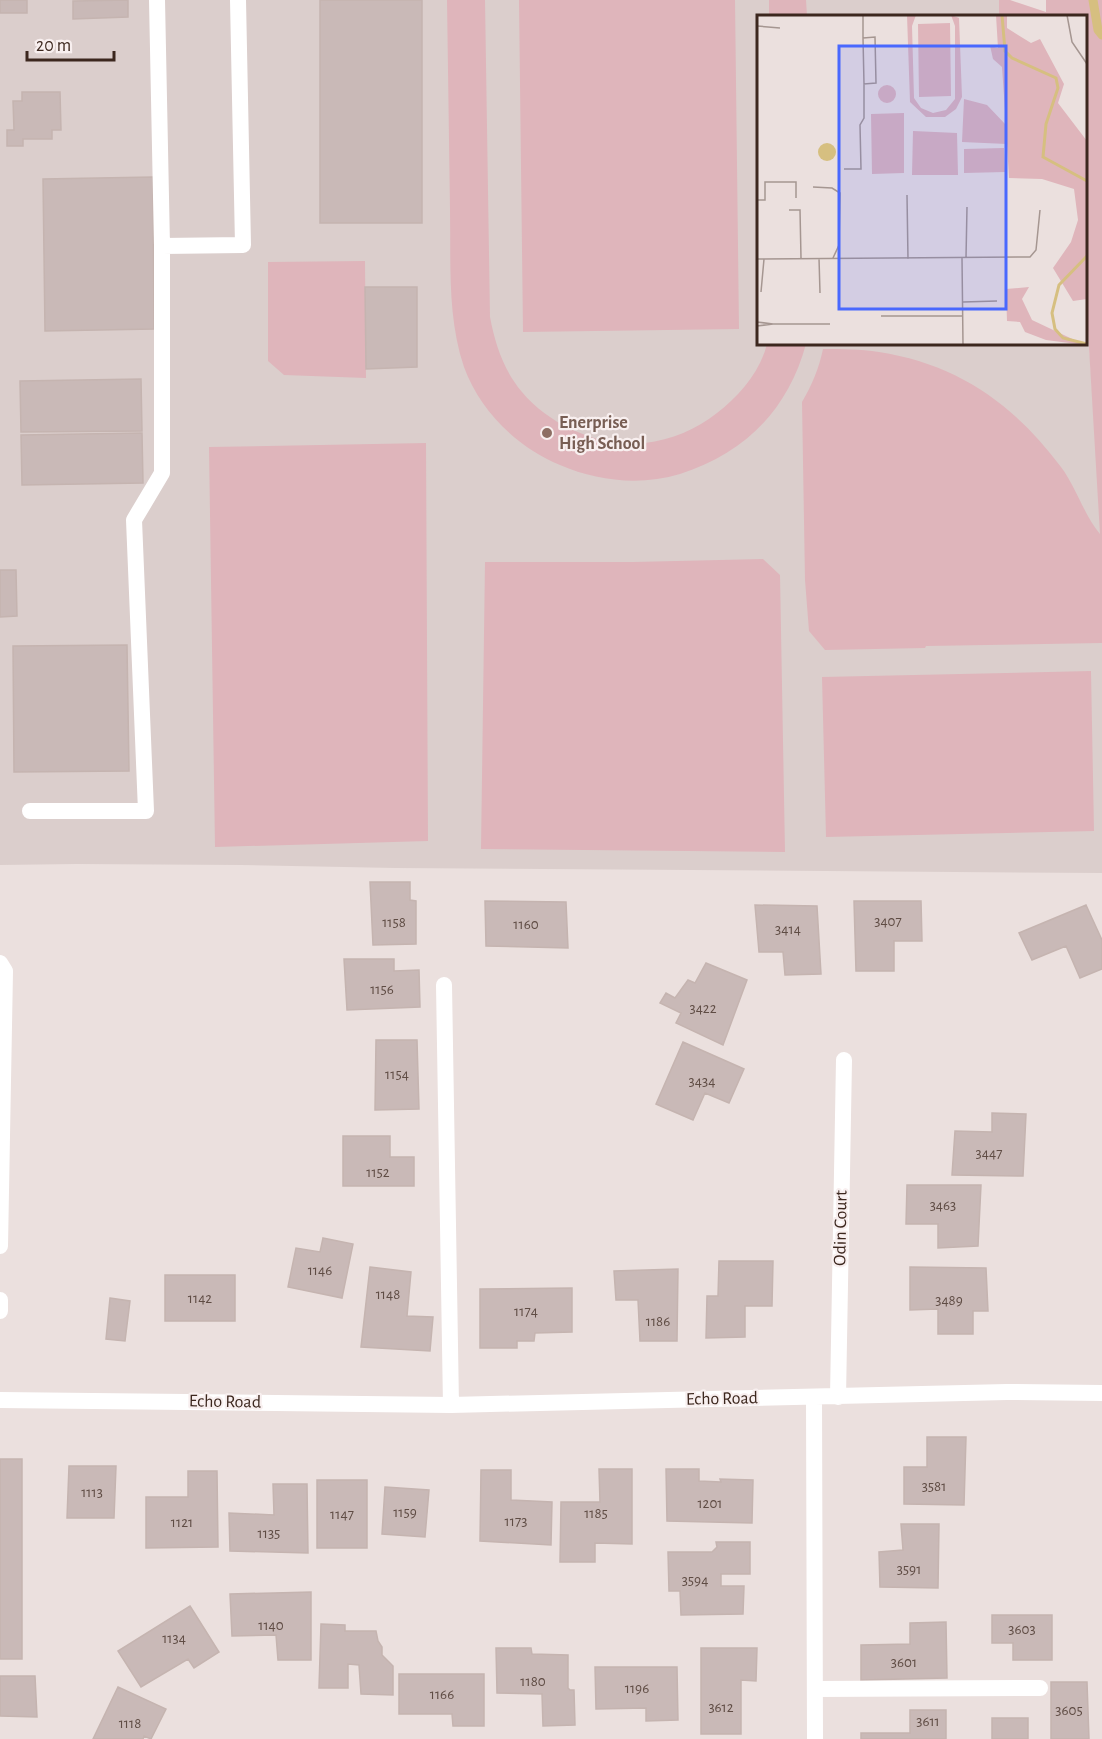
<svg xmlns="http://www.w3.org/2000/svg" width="1102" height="1739" viewBox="0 0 1102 1739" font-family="'Alegreya Sans',sans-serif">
	<rect width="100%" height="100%" fill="#ebe0de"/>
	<path fill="#dbcecc" d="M0,0H999V16H758V344H1086V297L1102,543V873L395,868L241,865L77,864L0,865Z"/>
	<path fill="#dfb5bb" d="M447,0H485L490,317C495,344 504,371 522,392C550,426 602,448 645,443C671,440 697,429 717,413C739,396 760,372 767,344H806C788,410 745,453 680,474C640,486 597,481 560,465C517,447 480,411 464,367C447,317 451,261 450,209C449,139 448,70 447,0Z
		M519,0H735L739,329L523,332Z
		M769,0H806L807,16H769Z
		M999,0H1010L1046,12V0H1102V643L926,646L925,648L825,650L809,631L805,580L802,402C812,385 819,368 823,349C842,349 860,349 879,352C957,364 1014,404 1061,467C1076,487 1084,515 1100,534L1086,297V16H999Z
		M365,261L366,378L284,375L268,361V262Z
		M426,443L428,841L215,847L209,447Z
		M763,559L780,575L785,852L481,849L485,562H633Z
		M1091,671L1094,831L826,837L822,677Z"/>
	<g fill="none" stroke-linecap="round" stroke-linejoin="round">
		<path stroke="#d6bf80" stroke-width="9" d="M1093,0L1098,30L1102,35"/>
	</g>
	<path fill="#c9b9b7" stroke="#c5b4b0" stroke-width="1.5" d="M0,0H27V13H0Z
		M128,0V17L73,19V1Z
		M320,0H422V223H320Z
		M22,92H60L61,130H52V139H23V146H7V130H14L13,101H22Z
		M153,177L154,329L45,331L43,179Z
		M365,287H417V367L366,369Z
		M141,379L142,431L21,432L20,381Z
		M142,433L143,483L22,485L21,435Z
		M0,570H16L17,616L0,617Z
		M127,645L129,771L14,772L13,646Z
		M370,882H410V900L416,901V944L373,945Z
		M485,901L566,902L568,948L486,946Z
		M854,901H921L922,941H894V971H856Z
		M755,905L817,906L821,974L785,975L783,952H759Z
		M1086,905L1102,940V969L1080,978L1066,946L1032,960L1019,933Z
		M344,959H394V971L419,970L420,1007L347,1010Z
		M706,963L747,980L723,1045L676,1023L681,1013L660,1003L666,993L675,998L688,980L695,983Z
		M376,1040H417L419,1109L375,1110Z
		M683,1042L744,1069L729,1103L705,1093L693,1120L656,1104Z
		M992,1113L1026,1114L1023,1176L952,1175L955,1131L992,1132Z
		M343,1136H390V1157H414V1186H343Z
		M907,1185H981L978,1246L938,1248V1224H906Z
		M323,1238L353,1244L342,1298L288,1287L296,1248L320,1252Z
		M719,1261H773L772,1306H745V1337L706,1338L707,1296H718Z
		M370,1267L411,1272L407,1316L433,1317L430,1351L361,1347Z
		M910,1267L986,1268L988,1311H973V1334H938V1309L910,1310Z
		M678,1269L677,1341H640L638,1300H616L614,1271Z
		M165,1275H235V1321H165Z
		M572,1288V1332L535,1333L534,1341H517V1348H480V1289Z
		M110,1298L130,1301L125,1341L106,1339Z
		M927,1437H966L964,1505L904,1504V1467H927Z
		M0,1459H22V1659H0Z
		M69,1466H116L114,1518H67Z
		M599,1469H632V1544L595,1543V1562H560L561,1502H600Z
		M666,1469H699V1481L721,1482L720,1479L753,1480L752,1523L667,1521Z
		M481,1470H511V1500L552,1502L551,1545L480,1541Z
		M188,1471H217L218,1547L146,1548V1497H188Z
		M317,1480H367V1548H317Z
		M273,1484H307L308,1553L230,1551L229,1513L274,1515Z
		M385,1487L429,1490L425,1537L382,1534Z
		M901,1524H939L938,1588L880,1587L879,1552L903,1550Z
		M716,1542H750V1574H721V1586H744L743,1614L681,1615L680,1591H669L668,1552H712L717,1547Z
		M311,1592V1660H278L276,1635L232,1636L230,1594Z
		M190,1606L219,1652L194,1668L188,1659L141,1687L118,1651Z
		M992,1615H1052V1660H1013V1643H992Z
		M946,1622L947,1678L861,1680V1645L910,1644V1623Z
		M321,1624L345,1625V1631H376L378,1641L382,1647V1655L393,1666V1695L361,1694L359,1665L348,1664V1688H319Z
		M496,1648H531L532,1654L568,1655V1688L570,1690H574L575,1725L543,1726L542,1694L497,1693Z
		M701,1648H757L756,1681L741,1680V1734H701Z
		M595,1667H677L678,1720L646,1721V1708L596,1709Z
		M399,1674H484V1726H453L452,1714H399Z
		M0,1676H35L37,1717L0,1716Z
		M1051,1682H1087L1089,1739H1051Z
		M118,1687L166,1709L151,1739L144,1736L143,1739H93Z
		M910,1710H946V1739H861V1733H910Z
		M992,1718H1028V1739H992Z"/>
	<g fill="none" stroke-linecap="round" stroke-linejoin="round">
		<path stroke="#fff" stroke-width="16" d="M157,0L162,246L243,245L238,0
			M30,811H146L134,520L162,473V246
			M0,963L5,971L0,1246
			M0,1300V1311
			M815,1689L1040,1688"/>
		<path stroke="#fff" stroke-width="16" d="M444,985L451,1405
			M814,1397L815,1739
			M838,1397L844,1060
			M0,1400L451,1405L1007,1392L1102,1393"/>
	</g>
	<circle fill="#8d6e63" stroke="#f8efef" stroke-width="2" cx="547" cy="433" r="6"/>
	<g text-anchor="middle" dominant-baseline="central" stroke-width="4.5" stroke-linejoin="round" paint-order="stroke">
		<g font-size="15" fill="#5f4c44">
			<text x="888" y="921">3407</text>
			<text x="394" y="922">1158</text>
			<text x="526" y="924">1160</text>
			<text x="788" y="929">3414</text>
			<text x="382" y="989">1156</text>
			<text x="703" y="1008">3422</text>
			<text x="397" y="1074">1154</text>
			<text x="702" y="1081">3434</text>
			<text x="989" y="1153">3447</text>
			<text x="378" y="1172">1152</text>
			<text x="943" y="1205">3463</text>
			<text x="320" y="1270">1146</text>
			<text x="388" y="1294">1148</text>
			<text x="200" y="1298">1142</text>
			<text x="949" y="1300">3489</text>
			<text x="526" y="1311">1174</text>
			<text x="658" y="1321">1186</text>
			<text x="934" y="1486">3581</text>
			<text x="92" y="1492">1113</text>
			<text x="710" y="1503">1201</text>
			<text x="405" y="1512">1159</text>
			<text x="596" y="1513">1185</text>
			<text x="342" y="1514">1147</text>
			<text x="516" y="1521">1173</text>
			<text x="182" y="1522">1121</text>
			<text x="269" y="1533">1135</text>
			<text x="909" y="1569">3591</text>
			<text x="695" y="1580">3594</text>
			<text x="271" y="1625">1140</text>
			<text x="1022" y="1629">3603</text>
			<text x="174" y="1638">1134</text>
			<text x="904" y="1662">3601</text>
			<text x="533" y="1681">1180</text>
			<text x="637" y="1688">1196</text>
			<text x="442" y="1694">1166</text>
			<text x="721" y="1707">3612</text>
			<text x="1069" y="1710">3605</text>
			<text x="928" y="1721">3611</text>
			<text x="130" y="1723">1118</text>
		</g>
		<g font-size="18" font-weight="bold" fill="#785e54" stroke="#f8efef" text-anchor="start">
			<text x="559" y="423">Enerprise<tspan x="559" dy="21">High School</tspan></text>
		</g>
		<g font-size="18" fill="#3c271e" stroke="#f8efef">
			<text transform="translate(841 1228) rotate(-89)">Odin Court</text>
			<text transform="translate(722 1399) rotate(-1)">Echo Road</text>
			<text transform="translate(225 1402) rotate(1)">Echo Road</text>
		</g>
	</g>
	<g transform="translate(757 15)">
		<rect width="330" height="330" fill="#ebe0de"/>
		<path d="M150,0H159L155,11L157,83L164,93L176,98L189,95L198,84V11L194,0L202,3L205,82L199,94L188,102H169L153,87ZM239,0H250V13L274,28L283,24L307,69L301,88L330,126V284L316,286L296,253L314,227L321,205L317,174L285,164L252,163L250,129L205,127L207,84L230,90L249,110L245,52L236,44L234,35L233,31L241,33ZM193,8L194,81L162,82L161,9ZM121 79a9 9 0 1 1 18 0a9 9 0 1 1-18 0ZM147,98V158L115,159L114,99ZM156,116L200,118L201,160H155ZM247,133L248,157L207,158V134ZM272,272L265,284L275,305L328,330L289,325L268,317L263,307L250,306L249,274Z" fill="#dfb5bb"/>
		<path d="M61 137a9 9 0 1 1 18 0a9 9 0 1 1-18 0Z" fill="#d6bf80"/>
		<path fill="none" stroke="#d6bf80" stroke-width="3" d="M245,0L248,36L255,43L299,63L301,73L289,109L286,142L330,166M330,241L302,270L295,298L298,314L306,323L330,329"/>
		<path fill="none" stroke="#a59691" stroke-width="1.5" d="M106,0V23L107,69L119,68L118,22L106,23M310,0L315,27L330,49M0,11L23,13M87,154H104L103,110L107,103V69M56,172L75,173L83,178L82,230L76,243M150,180L151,244M0,185H8V167H39V183M32,195H43L44,243M62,243L63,278M205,243L206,330M209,243L210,192M0,244L273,242L279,235L283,195M4,277L7,244M206,287L240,286M124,301H206M0,307L16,309L0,311M16,309H73"/>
		<path fill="#4968fe" fill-opacity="0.15" stroke="#4968fe" stroke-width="3" d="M82,31H249V294H82Z"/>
		<rect width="330" height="330" fill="none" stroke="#3c271e" stroke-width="3"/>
	</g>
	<path d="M27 51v9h87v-9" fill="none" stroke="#3c271e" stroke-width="3"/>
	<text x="36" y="51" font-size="18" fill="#3c271e" stroke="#f8efef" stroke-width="4.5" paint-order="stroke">20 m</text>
</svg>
